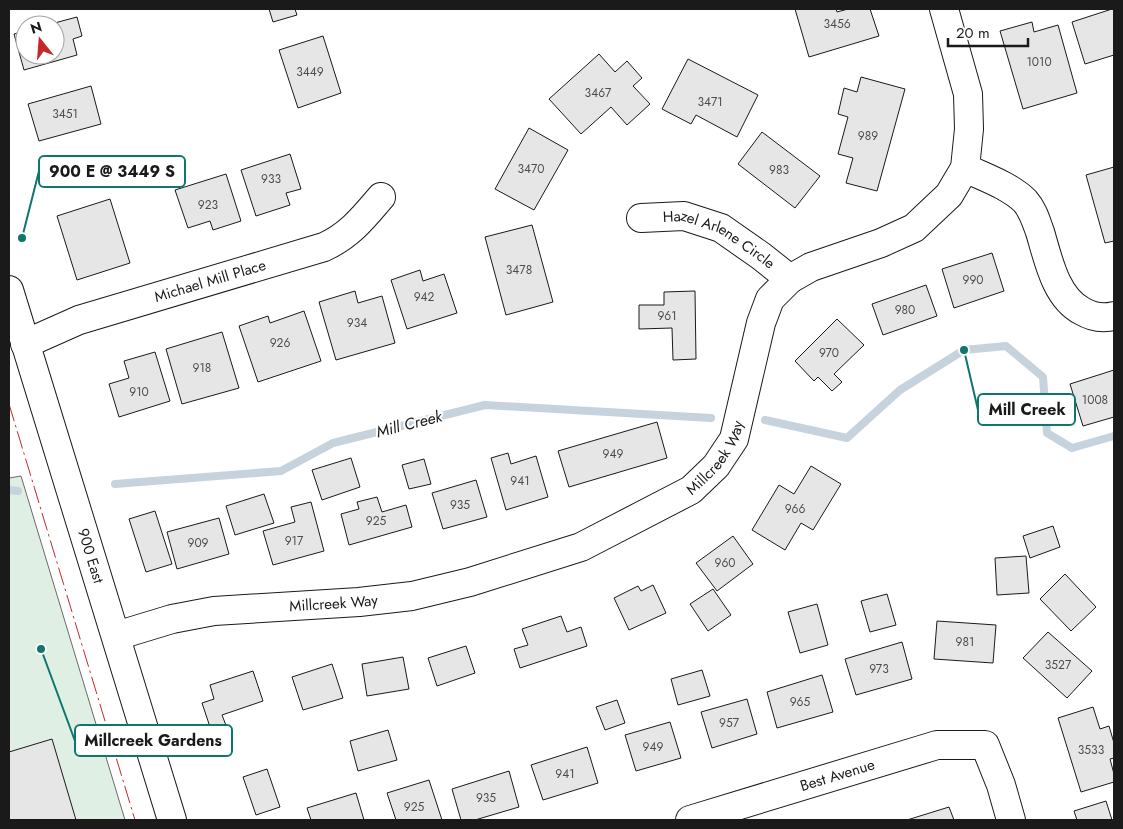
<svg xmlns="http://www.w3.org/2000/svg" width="1123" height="829" viewBox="0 0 1123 829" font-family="Jost,sans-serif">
	<rect width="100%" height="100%" fill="#fff"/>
	<path fill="#e0efe3" stroke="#6a6a6a" d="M21,476L125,820H9V478Z"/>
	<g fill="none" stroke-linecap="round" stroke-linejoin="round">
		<path stroke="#c6d2dc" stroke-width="8" d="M765,420L847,438L900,390L964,350L1006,346L1043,377L1047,433L1072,448L1114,436
			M115,484L281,471L333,443L485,405L711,418
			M9,490L18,491"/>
	</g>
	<path fill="#e6e6e6" stroke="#1a1a1a" d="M269,9H295L297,15L273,22Z
		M795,9H836L837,12L848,9H870L879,36L809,57Z
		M1112,9H1114V55L1085,64L1072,22Z
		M77,17L82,36L73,39L77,55L24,70L14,34L25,31V55H55V25H47Z
		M1032,22L1034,32L1058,25L1077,93L1023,109L1000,31Z
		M323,36L341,93L298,108L279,50Z
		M599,54L615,72L627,61L642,78L633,86L650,104L627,125L611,107L581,134L549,99Z
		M688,59L758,95L737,137L696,115L691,124L662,109Z
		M861,77L905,89L877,191L846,183L853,158L838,154L848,117L838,114L844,88L857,92Z
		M91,86L101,124L39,141L28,104Z
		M529,128L568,150L534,210L495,189Z
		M762,132L820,176L795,208L738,164Z
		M290,154L301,189L286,193L290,205L256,216L241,170Z
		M1114,167V241L1105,243L1086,175Z
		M226,174L241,221L213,230L210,221L188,228L175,190Z
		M110,199L130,263L77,280L57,216Z
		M532,225L553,302L506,315L485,237Z
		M992,253L1004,291L954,308L942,269Z
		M420,270L423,281L444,274L457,313L407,329L391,280Z
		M926,285L937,316L883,335L872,304Z
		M355,291L358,303L382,296L395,343L336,360L319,302Z
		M695,291L696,359L673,360L672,328L639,329V305H664V292Z
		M304,311L321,361L258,382L239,326L268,316L270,323Z
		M837,319L864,345L834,374L842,382L832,391L818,377L814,381L795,361Z
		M222,332L239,388L182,404L166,349Z
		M155,352L170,401L119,417L109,384L129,378L124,361Z
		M1114,370V417L1083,426L1070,384Z
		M657,422L667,458L569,487L558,451Z
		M508,453L511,464L536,456L548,497L506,510L491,458Z
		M351,458L360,487L322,500L312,470Z
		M424,459L431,484L409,489L402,465Z
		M811,466L841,484L813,530L801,523L785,550L752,530L779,485L794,494Z
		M476,480L487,517L443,529L432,493Z
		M264,494L274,523L235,535L226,506Z
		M377,497L382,512L406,505L412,527L349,545L341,514L359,509L357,502Z
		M311,502L324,551L273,565L263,531L295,522L291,507Z
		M155,511L172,564L146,572L129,519Z
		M219,518L229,554L177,569L167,532Z
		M1053,526L1060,547L1030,558L1023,536Z
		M733,536L753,564L717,591L696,563Z
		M1026,556L1029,593L997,595L995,558Z
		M1065,574L1096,607L1071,631L1040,599Z
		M653,585L666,613L629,630L614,598L638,586L641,591Z
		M713,589L731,615L708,631L690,604Z
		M887,594L896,625L870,632L861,601Z
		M817,604L828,645L800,653L788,612Z
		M561,616L567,632L581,627L587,646L520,668L514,649L528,645L522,629Z
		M937,621L996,625L993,663L934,659Z
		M1048,632L1092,671L1067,698L1023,658Z
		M902,642L912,679L856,695L845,659Z
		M466,646L475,673L437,686L428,658Z
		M403,657L409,689L367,696L362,664Z
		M332,664L343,698L303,710L292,677Z
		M702,670L710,696L678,705L671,679Z
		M253,671L263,701L222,715L227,728L212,733L202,703L214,699L210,685Z
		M822,675L833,712L777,728L767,692Z
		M747,699L757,734L712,748L701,712Z
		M617,700L625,723L605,730L596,707Z
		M1093,707L1100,729L1109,726L1114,743V758L1110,759L1114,774V782L1081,792L1058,718Z
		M670,722L681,758L636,771L625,735Z
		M388,730L397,760L358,771L350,741Z
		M52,739L76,820H9V752Z
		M587,747L598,783L543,800L531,765Z
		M267,769L280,807L256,815L243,777Z
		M509,771L519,807L475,820H461L452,789Z
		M429,780L442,820H396L387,793Z
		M356,793L364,820H311L307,808Z
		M1106,801L1112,820H1077L1074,811Z
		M949,807L954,820H907Z"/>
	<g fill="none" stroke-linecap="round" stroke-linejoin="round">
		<g stroke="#1a1a1a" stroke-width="30">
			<g id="minor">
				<path d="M965,168C984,177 1010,186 1025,201C1033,210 1036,221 1040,232C1048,258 1055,297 1082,311C1092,317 1102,319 1114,316"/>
				<path id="s1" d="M641,218L684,216L721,228L761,256L790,279"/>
				<path id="s2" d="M25,344L79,320L324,247C350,235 363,218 381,197"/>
				<path id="s3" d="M116,636L172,619L214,611L359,602L412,596L470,582L581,547L691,490L716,466L734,439L761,323L770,299L790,279L811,267L881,243L914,228L949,195L965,168L969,129L968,94L944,9"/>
				<path id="s4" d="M690,820L937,745H985L1001,785L1011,820"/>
			</g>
		</g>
		<g stroke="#1a1a1a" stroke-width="30">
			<g id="major">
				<path id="s5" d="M9,290L172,820"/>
			</g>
		</g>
		<use href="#minor" stroke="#fff" stroke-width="28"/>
		<use href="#major" stroke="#fff" stroke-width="28"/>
		<path stroke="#c62828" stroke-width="1" stroke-dasharray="18 4 2.5 4" stroke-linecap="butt" d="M9,404L135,820"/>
	</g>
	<g text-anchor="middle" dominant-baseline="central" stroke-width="4" stroke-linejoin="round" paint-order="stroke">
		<g font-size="12" fill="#4d4d4d">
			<text x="837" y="24">3456</text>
			<text x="1039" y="62">1010</text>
			<text x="310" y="72">3449</text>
			<text x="598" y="93">3467</text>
			<text x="710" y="102">3471</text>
			<text x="65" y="114">3451</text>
			<text x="868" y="136">989</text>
			<text x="531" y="169">3470</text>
			<text x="779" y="170">983</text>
			<text x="271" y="179">933</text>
			<text x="208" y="205">923</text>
			<text x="519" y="270">3478</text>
			<text x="973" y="280">990</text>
			<text x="424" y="297">942</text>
			<text x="905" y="310">980</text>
			<text x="667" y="316">961</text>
			<text x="357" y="323">934</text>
			<text x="280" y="343">926</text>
			<text x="829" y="353">970</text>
			<text x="202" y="368">918</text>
			<text x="139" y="392">910</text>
			<text x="1095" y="400">1008</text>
			<text x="613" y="454">949</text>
			<text x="520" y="481">941</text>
			<text x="460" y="505">935</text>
			<text x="795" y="509">966</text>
			<text x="376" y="521">925</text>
			<text x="294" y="541">917</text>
			<text x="198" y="543">909</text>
			<text x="725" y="563">960</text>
			<text x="965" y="642">981</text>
			<text x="1058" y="665">3527</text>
			<text x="879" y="669">973</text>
			<text x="800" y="702">965</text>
			<text x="729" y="723">957</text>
			<text x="653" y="747">949</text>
			<text x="1091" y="750">3533</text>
			<text x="565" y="774">941</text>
			<text x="486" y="798">935</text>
			<text x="414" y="807">925</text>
		</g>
		<g font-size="15" fill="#1a1a1a" stroke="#fff">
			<text stroke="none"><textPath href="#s1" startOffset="84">Hazel Arlene Circle</textPath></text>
			<text stroke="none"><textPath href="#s2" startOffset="196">Michael Mill Place</textPath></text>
			<text stroke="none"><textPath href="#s3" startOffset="641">Millcreek Way</textPath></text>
			<text stroke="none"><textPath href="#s5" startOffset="278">900 East</textPath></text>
			<text stroke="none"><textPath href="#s3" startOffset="221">Millcreek Way</textPath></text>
			<text stroke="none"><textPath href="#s4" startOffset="154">Best Avenue</textPath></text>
		</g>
		<g font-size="16" font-style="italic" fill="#1a1a1a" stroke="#fff">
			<text transform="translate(409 424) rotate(-14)">Mill Creek</text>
		</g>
	</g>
	<path fill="none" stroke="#0f766e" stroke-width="2" d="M22 238L39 171M964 350L978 410M41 649L75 741"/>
	<g fill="#0f766e" stroke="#fff" stroke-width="2">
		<circle cx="22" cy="238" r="5"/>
		<circle cx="964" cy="350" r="5"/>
		<circle cx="41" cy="649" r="5"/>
	</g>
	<g fill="#fff" stroke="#0f766e" stroke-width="2">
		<rect x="39" y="156" width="146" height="31" rx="5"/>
		<rect x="978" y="394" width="97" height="31" rx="5"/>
		<rect x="75" y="725" width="157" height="31" rx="5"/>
	</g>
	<g font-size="16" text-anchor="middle" font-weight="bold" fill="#1a1a1a">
		<text x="112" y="177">900 E @ 3449 S</text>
		<text x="1027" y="415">Mill Creek</text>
		<text x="153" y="746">Millcreek Gardens</text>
	</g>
	<rect width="1123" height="829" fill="none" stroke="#1a1a1a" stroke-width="20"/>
	<g transform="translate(40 40) rotate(343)"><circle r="24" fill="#ffffff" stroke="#a3a3a3"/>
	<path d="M0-4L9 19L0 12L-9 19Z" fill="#c62828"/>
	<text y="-8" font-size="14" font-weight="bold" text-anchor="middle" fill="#1a1a1a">N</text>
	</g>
	<path d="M948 38v8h80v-8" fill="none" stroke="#1a1a1a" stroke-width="2.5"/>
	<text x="956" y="38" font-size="15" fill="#1a1a1a" stroke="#ffffff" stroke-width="4" paint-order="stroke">20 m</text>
</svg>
